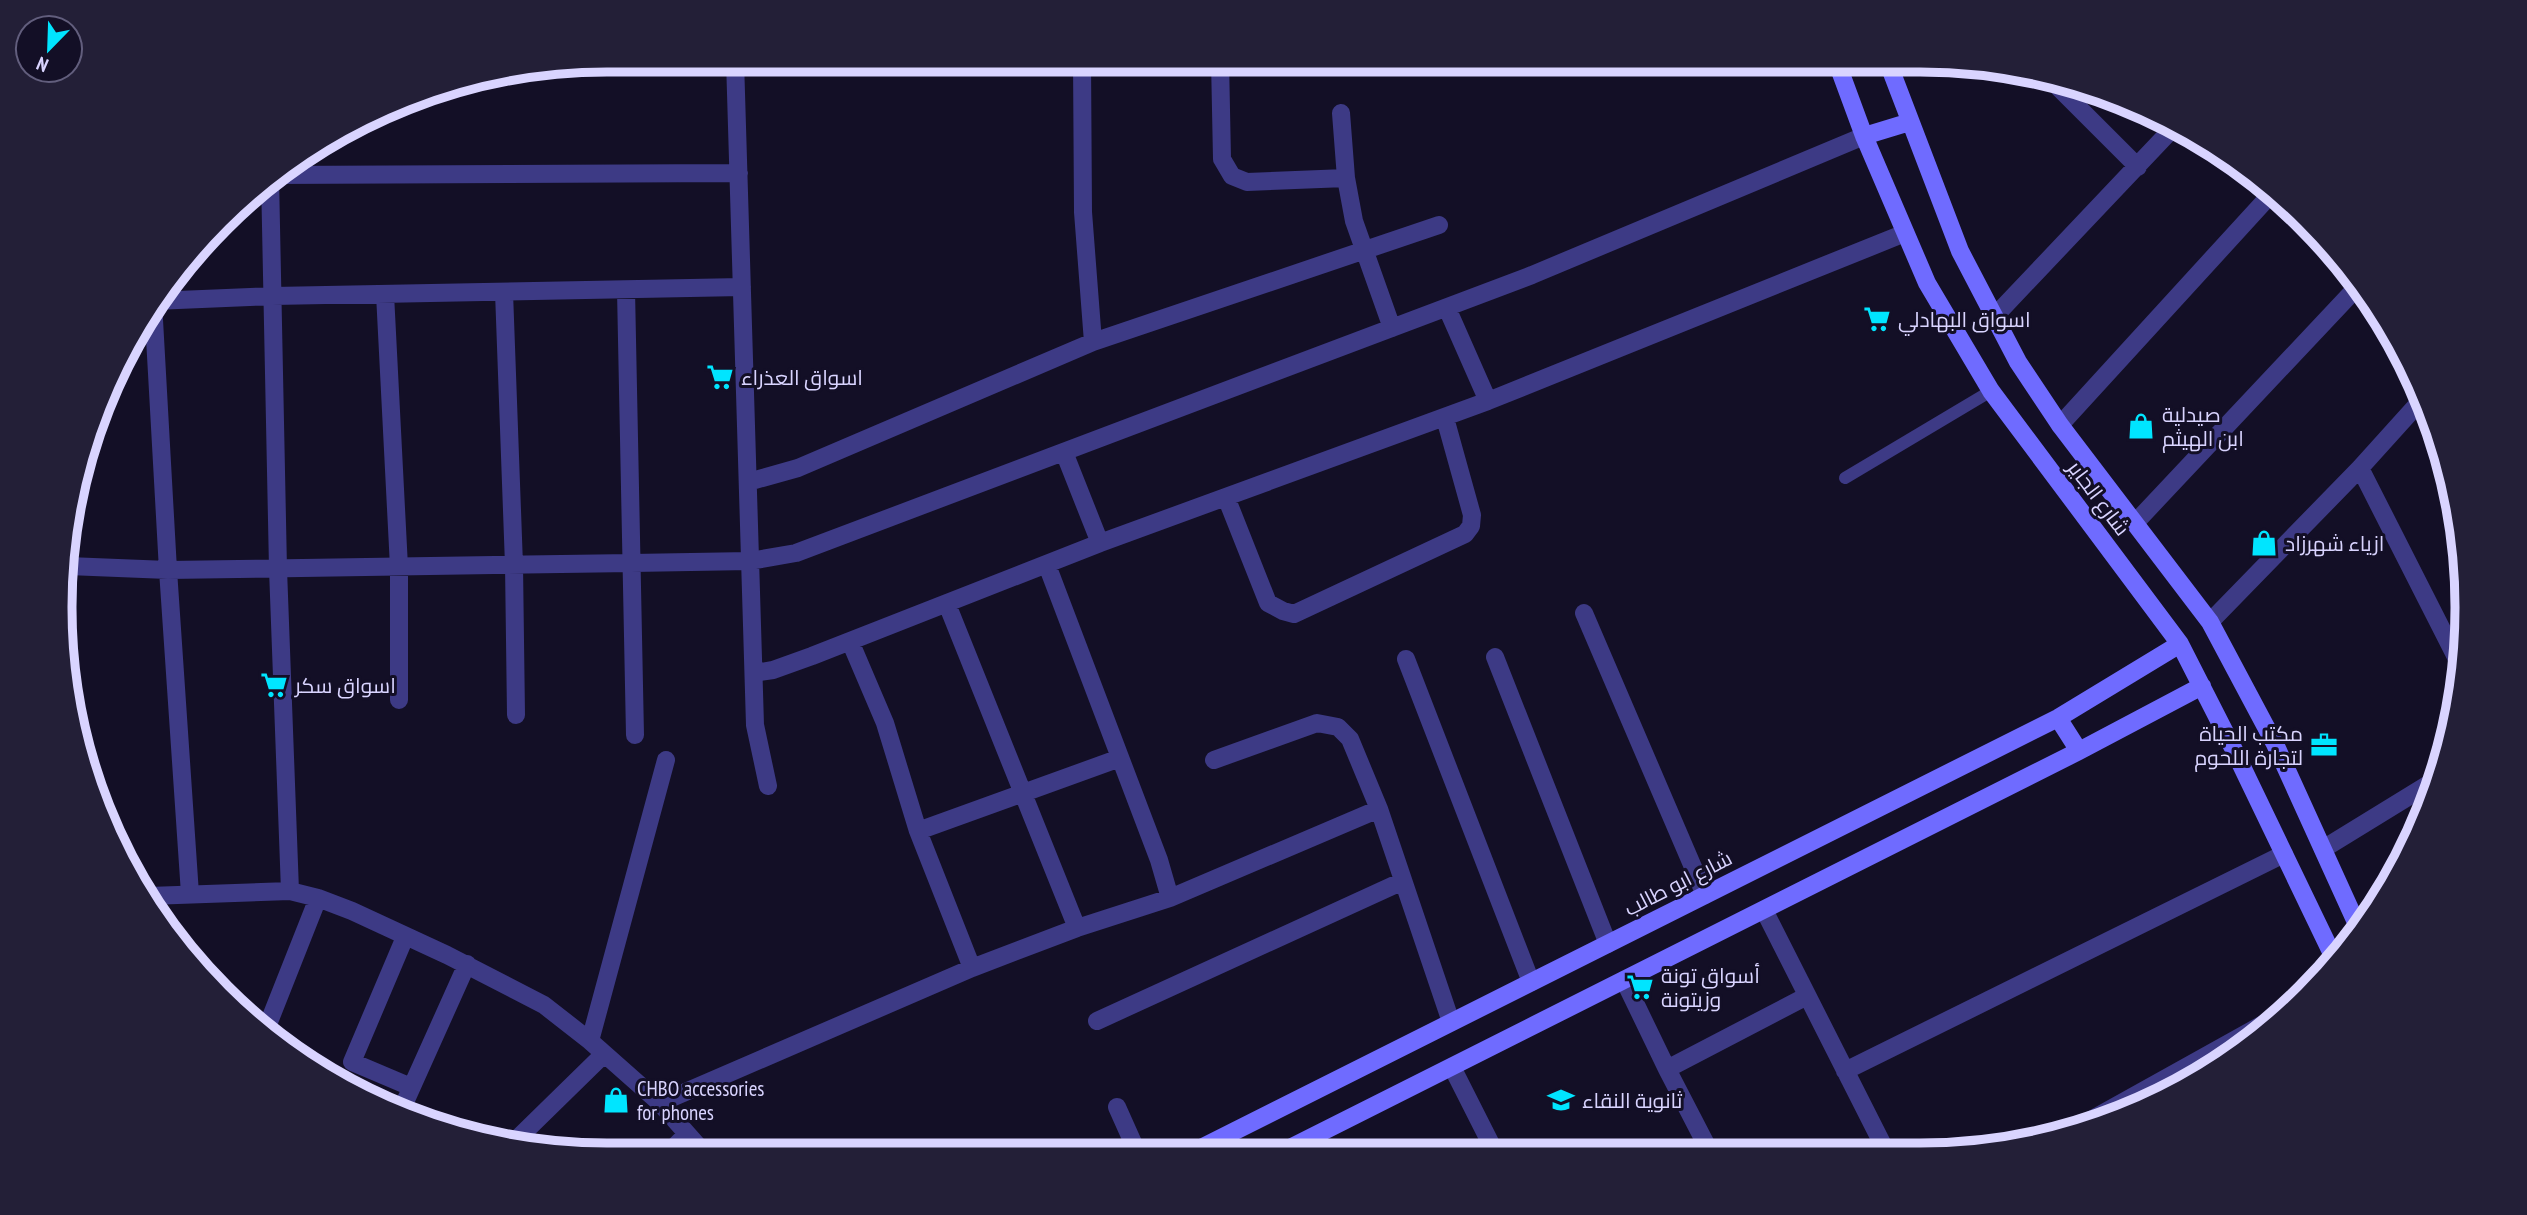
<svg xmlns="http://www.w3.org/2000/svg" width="2527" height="1215" viewBox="0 0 2527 1215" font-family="'PT Sans Narrow',Cairo,sans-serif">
	<rect width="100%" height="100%" fill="#130f26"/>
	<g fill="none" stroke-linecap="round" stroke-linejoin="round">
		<path stroke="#3d3a85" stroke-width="12" d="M1845,478L1991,391"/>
		<path stroke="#3d3a85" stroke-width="18" d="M735,60L755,725L768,786
			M1082,60L1083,212L1093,342
			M1220,60L1222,159L1232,176L1247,182L1346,178
			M2047,76L2138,167
			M1341,113L1346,178L1354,221L1392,328
			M271,175L739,173
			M270,177L278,569L290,891
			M626,290L635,735
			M504,292L514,565L516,715
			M385,294L399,567V700
			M154,301L273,296L742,287
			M153,302L168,570L190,894
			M1447,308L1488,401
			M1994,317L2175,126
			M2060,425L2273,192
			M1064,452L1100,543
			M2360,468L2460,665
			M748,482L798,468L1093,342L1439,225
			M1226,497L1268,603L1283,611L1294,614L1465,534L1471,526L1472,515L1445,418
			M2135,523L2360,284
			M68,566L168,570L632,563L750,561L796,553L1532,275L1864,136
			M947,604L1077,928
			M1584,613L1705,895
			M2210,622L2360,468L2425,396
			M850,641L885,723L918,831L972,968
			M1495,657L1608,944
			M1406,659L1531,982
			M754,673L773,670L812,656L1100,543L1488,401L1905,233
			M1214,760L1317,723L1338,727L1350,739L1379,809L1451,1022
			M918,831L1120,758
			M2323,849L2437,779
			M149,896L290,891L318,898L352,911L447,955L544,1005L590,1041L660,1103L706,1155
			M1170,898L1379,809
			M1764,910L1886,1151
			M405,937L352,1062L411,1087
			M1624,980L1667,1069L1710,1152
			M1097,1021L1403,881
			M265,1032L318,898
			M590,1041L666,760
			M1452,1067L1495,1152
			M1667,1069L1807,996
			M1845,1071L2284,854
			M660,1103L972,968L1077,928L1170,898L1159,860L1047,565
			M1117,1107L1138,1154
			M395,1112L405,1102L467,964
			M2078,1127L2283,1013
			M510,1146L604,1054
			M666,1155L686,1135"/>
		<path stroke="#6f6bff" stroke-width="18" d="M1836,60L1864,136L1927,283L1991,391L2180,644L2233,748L2335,960
			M1887,60L1960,251L2018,362L2060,425L2210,622L2275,744L2360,931
			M1864,136L1910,122
			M2058,718L2079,751
			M1191,1153L2058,718L2180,644
			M1280,1153L2079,751L2202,686"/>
	</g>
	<defs>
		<g id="supermarket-bare" transform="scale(2.1)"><path d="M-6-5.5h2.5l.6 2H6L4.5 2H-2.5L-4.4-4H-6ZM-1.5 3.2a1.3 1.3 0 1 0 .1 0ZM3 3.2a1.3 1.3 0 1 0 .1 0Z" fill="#00e5ff" stroke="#130f26" stroke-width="2.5" paint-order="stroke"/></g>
		<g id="shop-bare" transform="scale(2.1)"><path d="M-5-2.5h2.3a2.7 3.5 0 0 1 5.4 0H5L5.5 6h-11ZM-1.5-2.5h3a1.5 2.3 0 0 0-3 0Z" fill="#00e5ff" stroke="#130f26" stroke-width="2.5" paint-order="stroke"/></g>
		<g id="office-bare" transform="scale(2.1)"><path d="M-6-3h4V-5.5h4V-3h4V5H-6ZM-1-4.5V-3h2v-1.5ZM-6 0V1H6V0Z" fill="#00e5ff" stroke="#130f26" stroke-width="2.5" paint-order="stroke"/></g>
		<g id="school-bare" transform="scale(2.1)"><path d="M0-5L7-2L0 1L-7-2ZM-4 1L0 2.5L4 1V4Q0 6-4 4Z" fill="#00e5ff" stroke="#130f26" stroke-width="2.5" paint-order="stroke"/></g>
	</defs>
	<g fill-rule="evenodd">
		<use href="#supermarket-bare" x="1877" y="319"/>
		<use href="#supermarket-bare" x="720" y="377"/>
		<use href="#shop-bare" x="2141" y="426"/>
		<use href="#shop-bare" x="2264" y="543"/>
		<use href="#supermarket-bare" x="274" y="685"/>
		<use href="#office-bare" x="2324" y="745"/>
		<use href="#supermarket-bare" x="1640" y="987"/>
		<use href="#shop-bare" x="616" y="1100"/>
		<use href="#school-bare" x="1561" y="1100"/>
	</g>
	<g text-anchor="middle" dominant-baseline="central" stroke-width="6" stroke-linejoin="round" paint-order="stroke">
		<g font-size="21" fill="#d9d4ff" stroke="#130f26" text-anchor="start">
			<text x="1898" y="319">اسواق البهادلي</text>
			<text x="741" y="377">اسواق العذراء</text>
			<text x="2162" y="414">صيدلية<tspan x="2162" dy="24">ابن الهيثم</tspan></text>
			<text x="2285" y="543">ازياء شهرزاد</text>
			<text x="295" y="685">اسواق سكر</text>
			<text x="2303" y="733" text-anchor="end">مكتب الحياة<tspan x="2303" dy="24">لتجارة اللحوم</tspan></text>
			<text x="1661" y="975">أسواق تونة<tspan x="1661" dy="24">وزيتونة</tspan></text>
			<text x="637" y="1088">CHBO accessories<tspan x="637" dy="24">for phones</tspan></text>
			<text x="1582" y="1100">ثانوية النقاء</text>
		</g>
		<g font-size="21" fill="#d9d4ff" stroke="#130f26">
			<text transform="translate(2099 498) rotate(53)">شارع الجاير</text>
			<text transform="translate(1678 883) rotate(-27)">شارع ابو طالب</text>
		</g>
	</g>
	<path d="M0 0H2527V1215H0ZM607 72H1920A535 535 0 0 1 2455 607V608A535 535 0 0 1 1920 1143H607A535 535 0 0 1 72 608V607A535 535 0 0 1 607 72Z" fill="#231f37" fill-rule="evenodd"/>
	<path fill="none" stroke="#d9d4ff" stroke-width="9" d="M607 72H1920A535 535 0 0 1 2455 607V608A535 535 0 0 1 1920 1143H607A535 535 0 0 1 72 608V607A535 535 0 0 1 607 72Z"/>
	<g transform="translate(49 49) rotate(203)"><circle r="33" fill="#130f26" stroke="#625e7d" stroke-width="2"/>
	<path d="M0-5L12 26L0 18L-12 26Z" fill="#00e5ff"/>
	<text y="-10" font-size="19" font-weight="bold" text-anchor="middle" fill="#d9d4ff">N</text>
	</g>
</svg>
